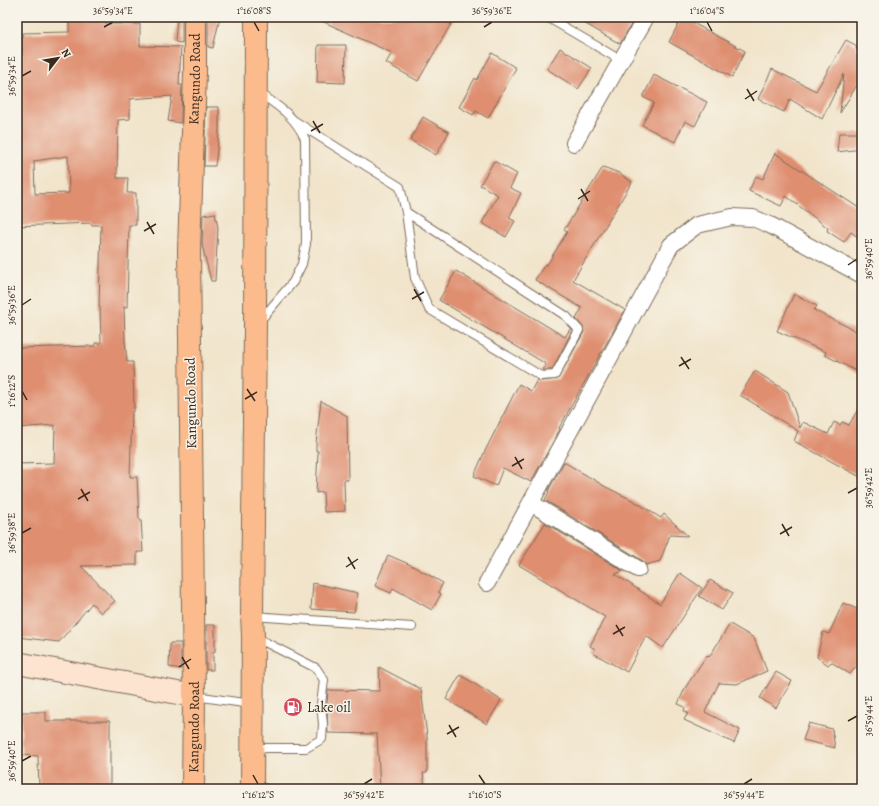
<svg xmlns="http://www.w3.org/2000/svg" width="879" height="806" viewBox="0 0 879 806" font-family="Alegreya,serif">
	<rect width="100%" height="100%" fill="#f7f3e8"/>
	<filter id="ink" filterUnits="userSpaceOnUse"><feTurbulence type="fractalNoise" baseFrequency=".025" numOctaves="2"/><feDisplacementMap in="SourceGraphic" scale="8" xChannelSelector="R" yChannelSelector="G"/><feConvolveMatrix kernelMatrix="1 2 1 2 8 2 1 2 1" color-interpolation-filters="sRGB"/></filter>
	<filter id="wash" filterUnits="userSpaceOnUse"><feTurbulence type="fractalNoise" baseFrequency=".012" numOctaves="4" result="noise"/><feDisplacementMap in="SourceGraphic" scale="16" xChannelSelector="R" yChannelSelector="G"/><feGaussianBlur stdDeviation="0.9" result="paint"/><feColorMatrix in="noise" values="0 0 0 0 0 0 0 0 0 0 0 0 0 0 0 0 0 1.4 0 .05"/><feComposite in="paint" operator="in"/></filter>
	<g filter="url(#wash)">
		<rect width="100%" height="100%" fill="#f1e4ca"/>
		<g id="blocks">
			<path fill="#df8e70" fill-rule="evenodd" d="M69,17H106V24H140V46L181,47L179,85H182L181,123L168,121L172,96L130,99V119L118,120L117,178H128L127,193H136V225H129L127,307H124L125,340L127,362H133L134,411H132L130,477H137L139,519H141L143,552H137V565L81,566L115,601L101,613L92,603L59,642L17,637V553H18L19,516H17V464L54,463L55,425L18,428L17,348L95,346V343H101L100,307H99L101,225H91V223L17,226V67H22V33L69,32ZM68,156L69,193L35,194L34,161Z
				M177,17H182V43L175,42Z
				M208,17H220L213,48L208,47Z
				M313,17H455L418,81L386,63L392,53Z
				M574,17H626L633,21L620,44Z
				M682,17L745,51L732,77L669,42Z
				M846,40L857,46L856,49L862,52V77L840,113L844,74L822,119L790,99L784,112L758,99L772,69L816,91Z
				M318,45H346L345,83L317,82Z
				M560,48L592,68L578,89L547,69Z
				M492,53L516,68L488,118L476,111L473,115L459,107L475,78L477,80Z
				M654,75L707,102L695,126L685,121L675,142L642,125L654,103L643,97Z
				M206,107H219V134L215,166H204Z
				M423,117L449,132L436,155L410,140Z
				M839,133H862V149L837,152Z
				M775,153L862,210V240L851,232L844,242L827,231L828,228L786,196L781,206L749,191L756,176L763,179Z
				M494,161L517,174L510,188L521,193L509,218L515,221L506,237L482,223L498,195L480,185Z
				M603,167L619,173L632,182L573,280L625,310L559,428L560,429L531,482L503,468L496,486L474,476L484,453L519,384L531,391L537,380L541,381L558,379L584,332L583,327L576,319L582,308L535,280L545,264L547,265L567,232L564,230Z
				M215,213L218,228L215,281H211L202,245L203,215Z
				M456,271L565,337L570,329L572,331L552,370H543L546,364L439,300Z
				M794,294L817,306L814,310L862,334V374L825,355L826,352L777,331Z
				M755,371L788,392L800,428L803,422L828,434L834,422L840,425L842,422L849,425L862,402V478L794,441L798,431L740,395Z
				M321,401L347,416L348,480H344L345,511L324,512L323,492L316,493L318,451H316V443Z
				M564,462L606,487L634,501L661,518L664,514L688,536L670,535L660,561L646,565L643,561L545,500L549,492L548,491Z
				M545,523L623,571L615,574L660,604L680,573L702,588L663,648L646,636L627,672L593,653L595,649L590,646L605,617L519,565Z
				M388,555L411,565L443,583L438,592L441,594L432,610L393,588L391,593L375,586Z
				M710,580L733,593L722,610L699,596Z
				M313,583L358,593L354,612L311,609Z
				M843,603L862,611V659L850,674L831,662L828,665L817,657L823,632L829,634Z
				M730,624L754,638L767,671L737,684L719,683L705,712L740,730L734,743L684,720L688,713L684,711L685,707L678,704L685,688L707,655L709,657Z
				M206,625H215V652H213V670H206Z
				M170,643H181V669L169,667Z
				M379,667L421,689L427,736V773H423L425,787L418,788L419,789H380L377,734L328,733L327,706L328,690L380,691Z
				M776,672L792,681L776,708L760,698Z
				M460,675L501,700L487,724L446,699Z
				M21,712H46V721H110V789H39L38,756L21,755Z
				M809,723L832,729L835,748L803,740Z"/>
		</g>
	</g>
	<g filter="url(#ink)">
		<use href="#blocks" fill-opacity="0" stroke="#7b6b5a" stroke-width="1"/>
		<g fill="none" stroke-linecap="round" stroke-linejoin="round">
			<g stroke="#7b6b5a" stroke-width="10">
				<path id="lane" d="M547,17L622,61
					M258,92C278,106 295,116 305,139L306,244L302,264L293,282L259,322
					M293,120L400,187L406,212L415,278L429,309L541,376L555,375L579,330L566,316L406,212
					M252,616L412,627
					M195,696L251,704
					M254,748H306L322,739L323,724L321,704L324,680L316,668L255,637
					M253,784L266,789"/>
			</g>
			<g stroke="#7b6b5a" stroke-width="18">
				<path id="street" d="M574,143L646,17
					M531,503L638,569
					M487,583L671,245L697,225L732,217L753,218L770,225L862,275"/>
			</g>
			<g stroke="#7b6b5a" stroke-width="24">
				<path id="secondary" d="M17,663L194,696"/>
			</g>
			<g stroke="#7b6b5a" stroke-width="24">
				<g id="highway">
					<path id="s1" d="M193,789L194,696L189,250L195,73V17"/>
					<path d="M252,789L253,636L252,616L255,327L256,17"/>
				</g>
			</g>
			<use href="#lane" stroke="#fff" stroke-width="8"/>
			<use href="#street" stroke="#fff" stroke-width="16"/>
			<use href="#secondary" stroke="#fde4d1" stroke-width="22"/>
			<use href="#highway" stroke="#fbbb8c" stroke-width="22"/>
		</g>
	</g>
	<path fill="none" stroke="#3b2a1e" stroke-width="1.5" d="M254,22L259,31M707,22L712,31M104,27L113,22M484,27L492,22M22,76L31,71M747,89L754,101M745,99L757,91M313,121L320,133M311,131L323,124M581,189L588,201M578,199L590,191M147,222L154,234M144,231L156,224M848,265L857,259M414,289L421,301M412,299L424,292M22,305L31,299M681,357L689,369M679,366L691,359M247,389L255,401M22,391L27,400M245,399L257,392M515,457L522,469M512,466L524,459M81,489L88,501M848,493L857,488M78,499L90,492M782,524L789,536M22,533L31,528M780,534L792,527M348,557L355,569M346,567L358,559M616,625L623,636M613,634L625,627M182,657L189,669M179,667L191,659M848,721L857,716M449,725L456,737M447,734L459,727M22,761L31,756M253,775L258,784M479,775L485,784M364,784L372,779M744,784L752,779"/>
	<defs>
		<g id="fuel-disc" transform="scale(1)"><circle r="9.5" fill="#d1495b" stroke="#f7f3e8"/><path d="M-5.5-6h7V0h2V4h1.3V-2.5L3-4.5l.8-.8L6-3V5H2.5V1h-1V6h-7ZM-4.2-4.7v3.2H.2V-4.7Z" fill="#fff"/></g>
	</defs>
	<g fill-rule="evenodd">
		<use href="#fuel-disc" x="293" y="707"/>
	</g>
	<g text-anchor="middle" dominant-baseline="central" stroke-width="3" stroke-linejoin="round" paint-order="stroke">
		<g font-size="14" fill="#3b2a1e" stroke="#f7f3e8">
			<text stroke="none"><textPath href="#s1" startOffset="710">Kangundo Road</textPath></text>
			<text transform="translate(191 403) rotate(-91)">Kangundo Road</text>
			<text stroke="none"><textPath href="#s1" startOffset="62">Kangundo Road</textPath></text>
		</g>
		<g font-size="14" fill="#3b2a1e" stroke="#f7f3e8" text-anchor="start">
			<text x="307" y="707">Lake oil</text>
		</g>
	</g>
	<rect width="879" height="806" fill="none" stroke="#f7f3e8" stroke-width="44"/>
	<g transform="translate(58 58) rotate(59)" stroke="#f7f3e8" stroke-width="3" paint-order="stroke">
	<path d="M0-3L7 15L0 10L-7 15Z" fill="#3b2a1e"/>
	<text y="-6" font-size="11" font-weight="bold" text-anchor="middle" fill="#3b2a1e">N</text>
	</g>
	<rect x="22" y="22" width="835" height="762" fill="none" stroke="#3b2a1e" stroke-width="1.5"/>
	<g font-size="10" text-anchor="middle" fill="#3b2a1e">
		<text x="113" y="14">36°59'34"E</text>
		<text x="254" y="14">1°16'08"S</text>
		<text x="492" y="14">36°59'36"E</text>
		<text x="707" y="14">1°16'04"S</text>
		<text transform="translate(11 76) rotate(-90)" y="4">36°59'34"E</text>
		<text transform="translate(868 259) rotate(-90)" y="4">36°59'40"E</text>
		<text transform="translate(11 305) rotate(-90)" y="4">36°59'36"E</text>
		<text transform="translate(11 391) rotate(-90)" y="4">1°16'12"S</text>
		<text transform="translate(868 488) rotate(-90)" y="4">36°59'42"E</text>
		<text transform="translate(11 533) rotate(-90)" y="4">36°59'38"E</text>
		<text transform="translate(868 716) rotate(-90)" y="4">36°59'44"E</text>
		<text transform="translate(11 761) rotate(-90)" y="4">36°59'40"E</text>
		<text x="258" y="798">1°16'12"S</text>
		<text x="364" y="798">36°59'42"E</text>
		<text x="485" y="798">1°16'10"S</text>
		<text x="744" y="798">36°59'44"E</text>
	</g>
</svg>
